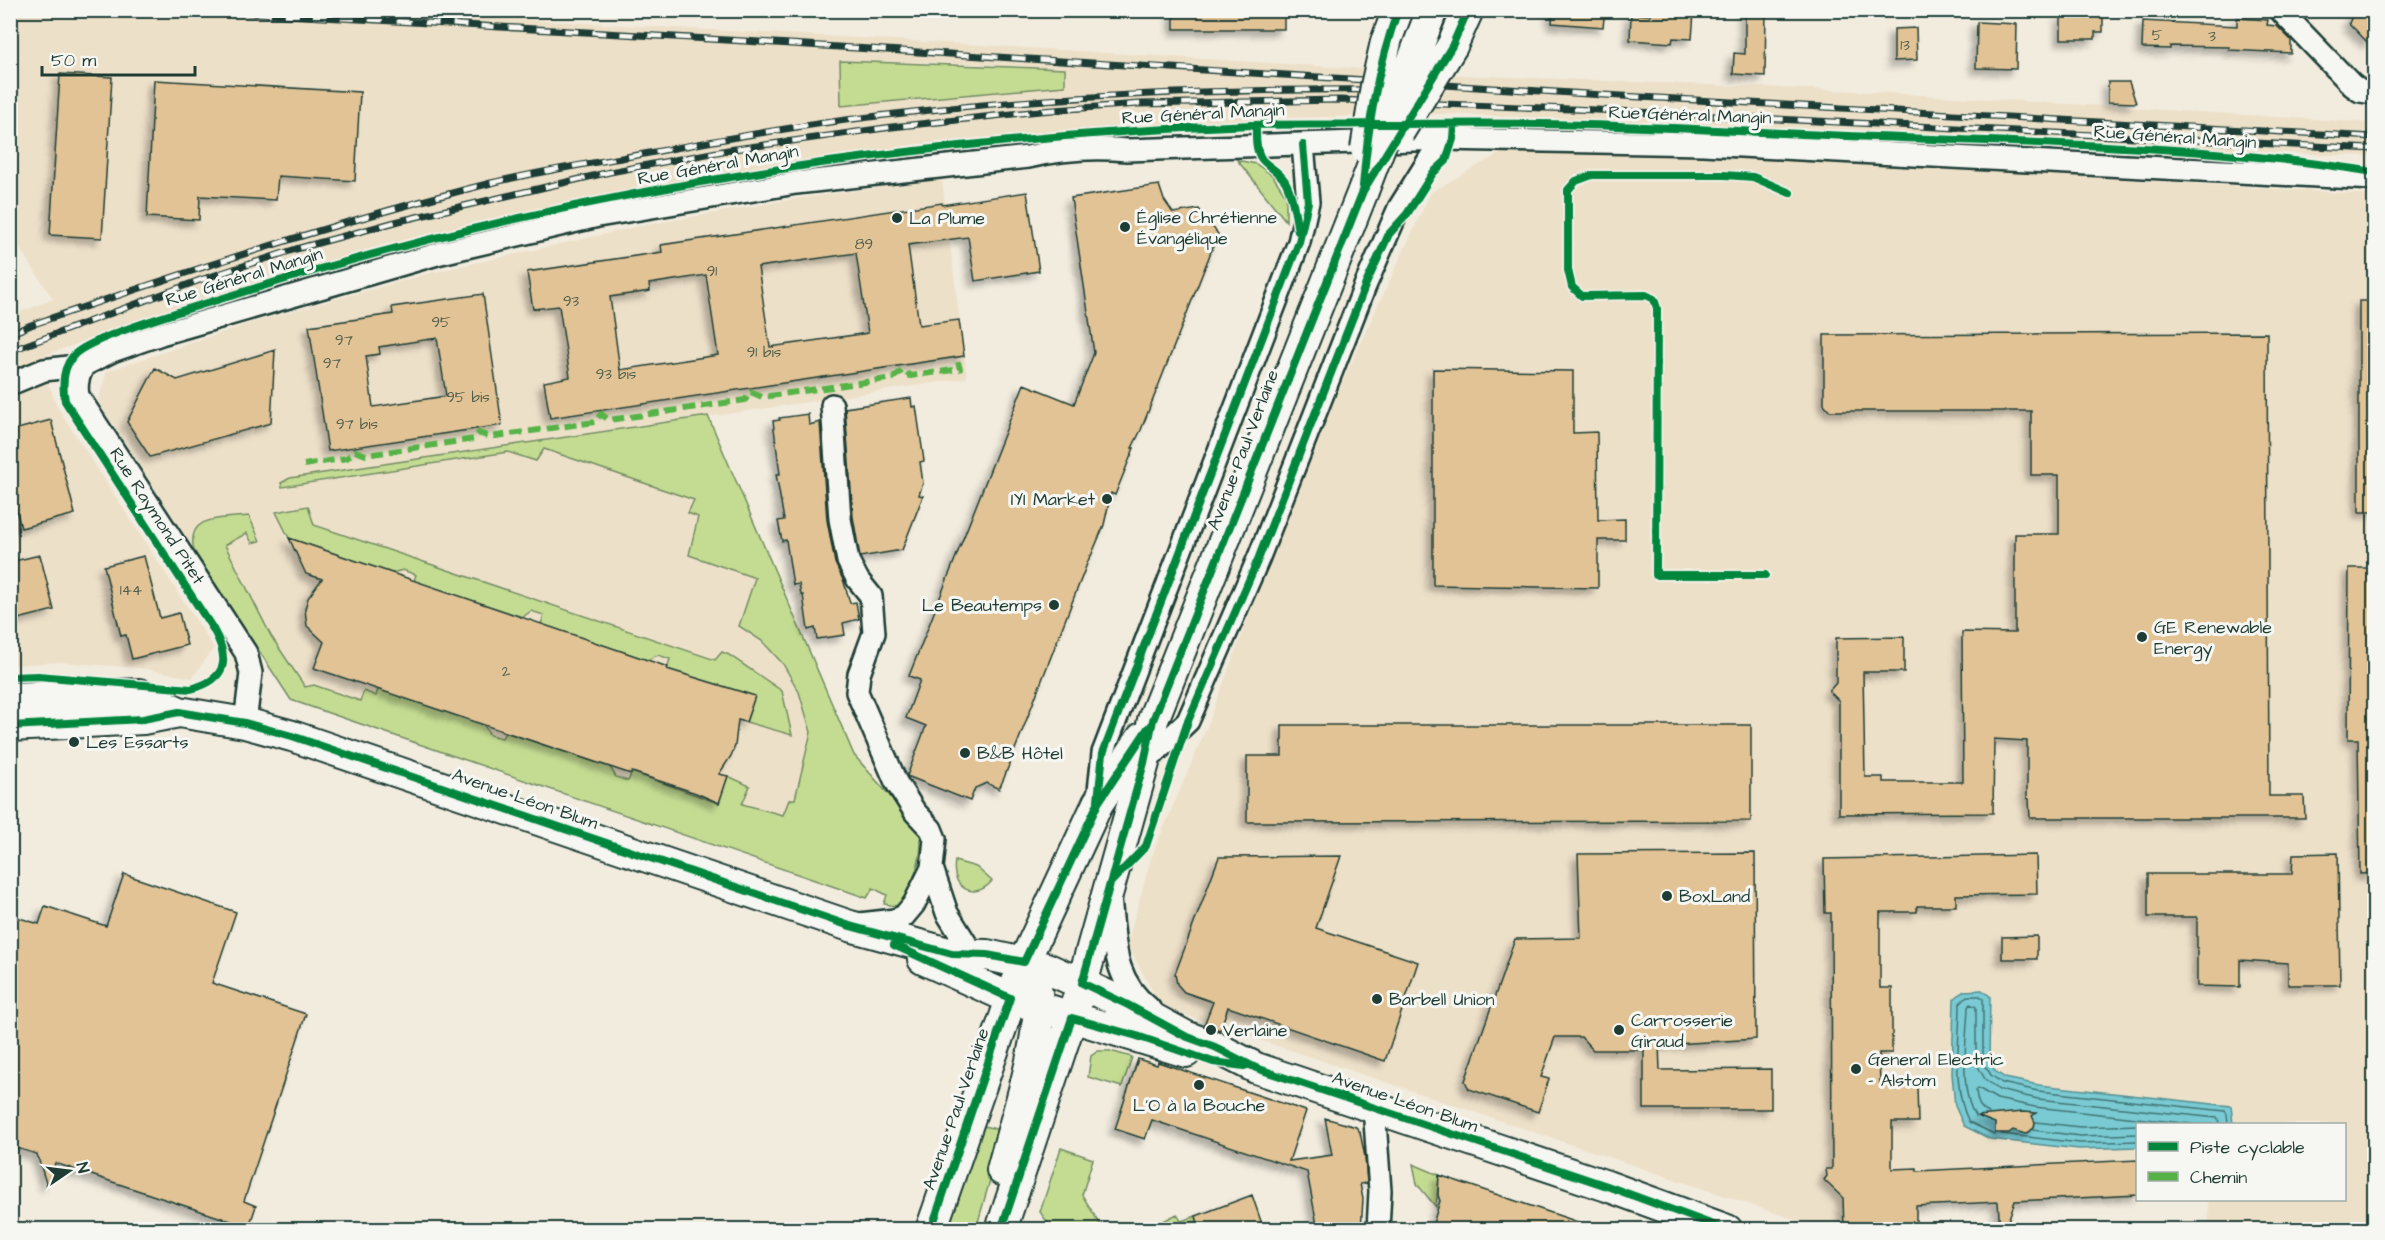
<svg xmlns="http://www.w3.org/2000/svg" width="2385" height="1240" viewBox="0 0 2385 1240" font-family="'Architects Daughter',sans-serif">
	<defs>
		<filter id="shadow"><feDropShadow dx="-5.5" dy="5.5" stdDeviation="3" flood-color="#0004"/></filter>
	</defs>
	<rect width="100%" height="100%" fill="#f2ecdf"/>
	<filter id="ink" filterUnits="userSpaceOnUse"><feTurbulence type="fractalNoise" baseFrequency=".0167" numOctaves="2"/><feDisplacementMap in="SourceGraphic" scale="12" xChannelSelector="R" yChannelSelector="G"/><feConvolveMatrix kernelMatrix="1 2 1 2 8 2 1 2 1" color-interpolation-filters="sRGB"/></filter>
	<g filter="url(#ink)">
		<path fill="#ede0c9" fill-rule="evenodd" d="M11,11H369L949,43L1463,75L1858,91L2374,123V156L2327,155L1858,130L1442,114L1287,118L1052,131L920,144L795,162L646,188L496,219L374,248L150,317L38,358L58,408L214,648L192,678L139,668L61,662L11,665V316L53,299L11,235ZM840,61L949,63L1065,69L842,106Z
			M1502,152L1816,160L2374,195V1229H2209L2208,1200H2344V1124H2138L2137,1197L1916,1206V1229H1823L1161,1007L1127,944L1152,855L1208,724L1313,444L1431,192Z
			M942,179L967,378L708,417L854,755L918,828L890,855L291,700L98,401L107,371L253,322L426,274L640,226L794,199Z"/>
		<path fill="#c4dc92" stroke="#728c63" stroke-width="1.5" d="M840,61L1065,69V86L841,106Z
			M1237,160L1256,164L1273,176L1286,196V221Z
			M708,416L854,755L918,828C927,849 913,879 906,899L896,906L884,904L887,895L873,888L867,898L291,700L194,551C185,514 223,519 249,516L260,541L252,543L247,533L225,545L271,636L305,687L314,685L360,701L364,691L376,696L378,689L484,725L490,735L502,738L505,732L610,767L616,777L628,781L632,772L718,803L728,776L750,786L742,804L783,815L789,800L795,799L811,732L799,692L783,664L762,641L739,626L755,578L689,555L698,517L688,513L694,500L544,449L536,461L508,452L282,487L281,483L290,478Z
			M308,506L314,525L715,660L722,652L729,655L782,691L792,735L746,722L755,696L667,669L670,659L658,655L647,660L541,624L544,615L531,611L523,617L414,581L416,575L403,570L392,573L289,538L276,512Z
			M955,861L976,867L992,881C974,902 950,887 955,861Z
			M1098,1051H1110L1132,1057L1122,1087L1088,1077L1091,1056Z
			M984,1126L1004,1131L976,1229L944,1230Z
			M1061,1148L1093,1159L1082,1195L1103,1229H1052L1040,1212Z
			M1413,1164L1439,1175L1436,1207L1417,1184Z
			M1177,1214L1181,1221L1196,1216L1200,1229H1182L1161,1222Z"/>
		<path fill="#79cad3" stroke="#559293" stroke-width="1.5" d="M1982,990L1990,996L1989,1060L1995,1071L2005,1078L2039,1085L2231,1106L2233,1124H2138L2137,1147L2079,1149L1990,1139L1964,1126L1955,1106L1952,1074L1954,999L1964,991Z"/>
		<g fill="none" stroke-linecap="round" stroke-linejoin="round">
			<path stroke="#437574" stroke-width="1.5" d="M1989,1113C1979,1109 1977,1101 1976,1090L1978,1088L1997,1099L2035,1107L2192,1124
				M1976,1117C1958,1091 1967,1038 1968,1007L1970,1004L1976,1007V1063L1985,1079L1999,1090L2038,1099L2217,1118L2220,1124
				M2036,1122L2080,1127L2138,1125
				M2033,1130L2080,1136L2138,1134
				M1994,1134L1969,1122C1951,1086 1960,1042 1960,1003L1967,996H1980L1983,999V1062L1991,1075L2002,1083L2038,1091L2225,1111L2227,1114L2228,1124
				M2001,1134L2080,1143L2138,1141"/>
		</g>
		<path fill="#e2c395" stroke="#1f3d34" stroke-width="1.5" fill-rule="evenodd" filter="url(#shadow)" d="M1174,10H1284V29H1174Z
			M1553,10H1605L1603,27L1552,23Z
			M1745,10H1766L1765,76L1733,74L1734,53L1745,54Z
			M2355,10H2374V31L2368,43L2349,23Z
			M1652,11L1694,12L1692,39L1673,38L1672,43L1630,40L1631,14L1651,15Z
			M2061,16L2103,17V32H2095V39H2061Z
			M2237,18L2268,20L2267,25L2277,26L2291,40V53L2229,50V47L2170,46V49L2142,48L2143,21L2237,26Z
			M1977,22L2017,24L2016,69L1976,68Z
			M1916,28L1917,60L1894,61V29Z
			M60,74L112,77L102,238L50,235Z
			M154,80L360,92L355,181L278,176L276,200L200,196L199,220L147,217Z
			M2108,82H2129L2136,103L2108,102Z
			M1159,185L1164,200L1173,213L1199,209L1218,234L1141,430L1132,448H1134L1115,495L1111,493L1104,525L1091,556H1090L1004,778L999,789L987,783L975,788L970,801L907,776L926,726L906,718L920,680L909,676L1024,384L1074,404L1094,353L1071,198Z
			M1027,192L1039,271L975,281L968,237L908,245L919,325L959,320L964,356L550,418L544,382L570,377L559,306L533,309L527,272L662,252L661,245L942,203V205ZM856,253L868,333L770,347L758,267ZM706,275L718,355L620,370L610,297L650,291L649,284Z
			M483,294L502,425L328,451L309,326L393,314L392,307ZM437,338L446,396L373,407L366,356L380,354L379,347Z
			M2359,301H2374V512H2359Z
			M2267,333L2269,796H2304L2305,818H2030L2029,799L2027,798V741L1994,739L1993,813L1839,814V701L1829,691L1836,683V638L1904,637V672H1863L1865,777H1883V782H1963L1962,632L2015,633V534H2059V475H2031V411H1830L1824,404V335Z
			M275,350L271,423L150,457L127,422L155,368L177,380Z
			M1433,369L1573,371V433L1597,432L1598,520L1625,519V540H1598V588L1433,585Z
			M911,398L912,407L916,406L924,461L920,462L923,483L919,495L923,496L902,550L860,557L853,517L845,408Z
			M808,414L809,425L820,422L827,520L835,563L844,582L850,603L856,602L859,619L843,623L845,635L817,639L815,628L808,630L803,595H801L799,584L793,585L786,540L782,541L778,521L784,520L776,474H780L773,421L780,420L779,418Z
			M51,420L75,514L21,528L10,487V431Z
			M289,538L668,667L667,669L755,696L746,722L738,720L735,746L731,756L719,774L728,776L719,803L696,793L632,772L631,774L314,668L324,642L307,626L305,609L308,598L322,579L306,574Z
			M40,555L54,610L10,621V562Z
			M144,556L160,618L179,613L187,645L132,659L126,635L121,636L104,566Z
			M2349,568H2374V873L2360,874L2358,739H2348Z
			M1282,725H1751V821L1247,822V756H1282Z
			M1755,853L1756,1039L1659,1045L1660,1070L1771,1069V1109H1644V1050H1593L1581,1037H1555L1541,1077L1549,1079L1538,1112L1469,1089L1465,1081L1515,939L1581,938L1578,854Z
			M2338,853L2340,985H2288V963L2240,960V987L2197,986V917H2148V874H2292L2293,854Z
			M2036,855L2037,894L1956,895V906H1917V912H1880V988H1892V1053H1879L1880,1084L1917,1086L1918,1122H1892V1169L1917,1168V1171L2138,1160V1195L2015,1201L2005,1230H2000L1998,1202L1916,1206V1230H1844L1843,1198L1824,1180L1827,1176L1826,1169H1832L1831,913H1825L1824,859Z
			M1341,856L1316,928L1418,962L1385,1061L1228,1007L1220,1030L1204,1025L1213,1002L1184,992L1177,984L1175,974L1219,857Z
			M124,874L236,912L212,983L306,1014L244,1201L256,1206L249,1227L55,1163L47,1186L37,1154L10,1146V915L39,924L45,906L106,926Z
			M2037,936V959H2002V937Z
			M1138,1059L1157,1065L1158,1062L1306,1111L1289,1161L1332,1155L1325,1118L1356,1127L1360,1132L1365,1157L1367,1183L1360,1184L1363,1199L1361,1230H1318L1307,1172L1152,1120L1145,1139L1115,1129Z
			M2023,1112L2036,1113L2032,1116L2035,1122L2034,1128L2025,1134L2013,1130L2009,1133H1995V1123L1977,1116Z
			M1439,1175L1593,1227L1592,1230H1431L1440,1201L1438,1195Z
			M1252,1195L1264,1230H1200L1196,1216Z"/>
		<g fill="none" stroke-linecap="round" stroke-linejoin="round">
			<g stroke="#1f3d34" stroke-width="26">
				<path id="street" d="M2280,10L2352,85L2360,91L2374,93
					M84,365C78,376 76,384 78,396L246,653L251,673L245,723
					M10,384L44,370L84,365L112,351L161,334L441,253L598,216L796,183L1028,157C1061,149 1094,147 1127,150L1442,139L1703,144L2374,179
					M832,405L840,519L848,561L858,580L871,596L874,633L859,674L857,692L896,782L915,812L931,829L935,839L932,868L914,904L904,916L895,920L860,924
					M1144,763L1188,721L1259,557L1365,286L1399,208L1442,139
					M1098,800L1103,753L1299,242L1308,202L1303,145
					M932,868L947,913L973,955
					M1110,898C1115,940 1112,980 1149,1008
					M1374,1107L1380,1191L1378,1230"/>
			</g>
			<g stroke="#1f3d34" stroke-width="34">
				<path id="secondary" d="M1386,42L1398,10
					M1452,46L1468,10
					M10,698L139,694L179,712L245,723L292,736L850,926L952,954L987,955L1046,968L1128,1005L1185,1036L1215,1047L1256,1068L1607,1186L1727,1230
					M10,726L143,719L179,712
					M923,959L1010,998L1186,1052
					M1002,1170C1012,1130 1048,1023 1036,989
					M931,1230L1024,962L1098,803L1142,738
					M1001,1230L1078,998L1144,763L1153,720L1363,191"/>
			</g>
			<use href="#street" stroke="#f6f6f2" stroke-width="21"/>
			<use href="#secondary" stroke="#f6f6f2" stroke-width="30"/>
			<g stroke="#1f3d34" stroke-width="7">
				<path id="rail" d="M201,10L744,41L1603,95L2374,137
					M10,334L31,325C183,273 335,222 491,183C541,171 593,163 644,154C727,138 811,123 895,114C1067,94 1239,88 1411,90
					M10,351L200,280L296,249L399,221L610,172L728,150L892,127L1040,111L1139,104L1340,100L1597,110L2374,149"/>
			</g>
			<use href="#rail" stroke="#f6f6f2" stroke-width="4.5" stroke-dasharray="14" stroke-linecap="butt"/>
			<g stroke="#1f3d34" stroke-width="34" stroke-linecap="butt">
				<path id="secondary-bridge" d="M1399,132L1452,46
					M1366,149L1376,86L1386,42
					M1363,191L1432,10"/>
			</g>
			<use href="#secondary-bridge" stroke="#f6f6f2" stroke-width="30"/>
			<path stroke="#55b346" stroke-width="6" stroke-dasharray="12 6" stroke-linecap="butt" d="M304,465L347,458L355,451L366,455L474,439L479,433L489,437L595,422L601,414L609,420L745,400L751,392L762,397L893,378L903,370L910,376L960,369L958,362"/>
			<g stroke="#f6f6f2" stroke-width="11">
				<path id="cycleway" d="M1468,10L1452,46L1363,191L1153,720L1144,763L1082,983L1128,1005L1185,1036L1215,1047L1256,1068L1607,1186L1727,1230
					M1256,125C1256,135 1255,149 1261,158C1266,166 1277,169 1285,181C1293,195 1295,215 1298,231
					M1363,186C1368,125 1377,68 1398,10
					M1765,575H1656L1657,308L1654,299L1646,295L1582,296L1572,287L1568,270V190L1576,181L1592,175H1724L1753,177L1790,193
					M10,677L38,676L191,689C228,679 230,659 213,629L65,401C62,385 62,369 73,356C89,336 209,303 240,293C568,190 909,138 1252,125C1292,124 1332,125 1372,124C1427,124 1483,123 1539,124C1635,125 1730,131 1826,135C2008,143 2194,143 2374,172
					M10,726L143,719L179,712L245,723L292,736L850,926L952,954L987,955L1024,962L1098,803L1148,728
					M1098,800L1103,753L1299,242L1308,202L1303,145
					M1111,882L1146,846L1188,721L1259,557L1365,286L1389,234L1407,214L1433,173L1446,161L1453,139L1454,124
					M894,945L1010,998L931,1230
					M1001,1230L1072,1018L1137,1036L1213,1062L1244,1066"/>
			</g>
			<use href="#cycleway" stroke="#00873e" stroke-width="8"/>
		</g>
	</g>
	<g fill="#1f3d34" stroke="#f6f6f2" stroke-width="2">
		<circle cx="897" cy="218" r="6"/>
		<circle cx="1125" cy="227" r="6"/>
		<circle cx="1107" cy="499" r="6"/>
		<circle cx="1054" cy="605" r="6"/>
		<circle cx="2142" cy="637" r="6"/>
		<circle cx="74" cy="742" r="6"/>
		<circle cx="965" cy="753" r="6"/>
		<circle cx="1667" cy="896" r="6"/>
		<circle cx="1377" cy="999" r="6"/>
		<circle cx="1211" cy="1030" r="6"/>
		<circle cx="1619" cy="1030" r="6"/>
		<circle cx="1856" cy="1069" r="6"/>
		<circle cx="1199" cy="1085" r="6"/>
	</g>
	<g text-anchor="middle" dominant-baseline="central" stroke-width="6" stroke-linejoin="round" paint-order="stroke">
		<g font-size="15" fill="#505e4c">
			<text x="2157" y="35">5</text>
			<text x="2212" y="36">3</text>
			<text x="1905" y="45">13</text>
			<text x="864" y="244">89</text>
			<text x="712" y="271">91</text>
			<text x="571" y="301">93</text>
			<text x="441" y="322">95</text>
			<text x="344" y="340">97</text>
			<text x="764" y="352">91 bis</text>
			<text x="332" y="363">97</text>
			<text x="616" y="374">93 bis</text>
			<text x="468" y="397">95 bis</text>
			<text x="357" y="424">97 bis</text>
			<text x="131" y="590">144</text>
			<text x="506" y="671">2</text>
		</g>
		<g font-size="18" fill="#1f3d34" stroke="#f6f6f2">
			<text transform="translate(1203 114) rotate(-3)">Rue Général Mangin</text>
			<text transform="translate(1690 115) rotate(2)">Rue Général Mangin</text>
			<text transform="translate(2175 137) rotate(4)">Rue Général Mangin</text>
			<text transform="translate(718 165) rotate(-10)">Rue Général Mangin</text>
			<text transform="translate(244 277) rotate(-17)">Rue Général Mangin</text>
			<text transform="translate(1243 450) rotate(-69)">Avenue Paul Verlaine</text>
			<text transform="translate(157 516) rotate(57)">Rue Raymond Pitet</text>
			<text transform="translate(525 799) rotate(19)">Avenue Léon Blum</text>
			<text transform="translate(1405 1102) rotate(19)">Avenue Léon Blum</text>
			<text transform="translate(956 1109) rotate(-71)">Avenue Paul Verlaine</text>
		</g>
		<g font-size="18" fill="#1f3d34" stroke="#f6f6f2" text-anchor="start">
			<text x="1137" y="217">Église Chrétienne<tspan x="1137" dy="21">Évangélique</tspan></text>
			<text x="909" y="218">La Plume</text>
			<text x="1095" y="499" text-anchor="end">IYI Market</text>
			<text x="1042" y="605" text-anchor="end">Le Beautemps</text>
			<text x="2154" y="627">GE Renewable<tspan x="2154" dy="21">Energy</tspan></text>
			<text x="86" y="742">Les Essarts</text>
			<text x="977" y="753">B&amp;B Hôtel</text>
			<text x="1679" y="896">BoxLand</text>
			<text x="1389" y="999">Barbell Union</text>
			<text x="1631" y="1020">Carrosserie<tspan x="1631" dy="21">Giraud</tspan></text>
			<text x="1223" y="1030">Verlaine</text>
			<text x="1868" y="1059">General Electric<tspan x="1868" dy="21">- Alstom</tspan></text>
			<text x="1199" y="1105" text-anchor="middle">L'O à la Bouche</text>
		</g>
	</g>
	<rect width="2385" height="1240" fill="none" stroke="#f6f6f2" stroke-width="36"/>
	<rect x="18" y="18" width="2349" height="1204" fill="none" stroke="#1f3d34" stroke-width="2" filter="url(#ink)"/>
	<rect x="2136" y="1123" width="210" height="78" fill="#f6f6f2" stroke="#a0aca6" stroke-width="1.5"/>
	<rect x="2148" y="1142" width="30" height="9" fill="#00873e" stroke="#a0aca6" stroke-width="1.5"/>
	<text x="2190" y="1153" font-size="18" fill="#1f3d34">Piste cyclable</text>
	<rect x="2148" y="1172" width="30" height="9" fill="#55b346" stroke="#a0aca6" stroke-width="1.5"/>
	<text x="2190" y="1183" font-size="18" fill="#1f3d34">Chemin</text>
	<g transform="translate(69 1171) rotate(76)" stroke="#f6f6f2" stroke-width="4.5" paint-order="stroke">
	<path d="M0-4.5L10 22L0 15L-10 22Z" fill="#1f3d34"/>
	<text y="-9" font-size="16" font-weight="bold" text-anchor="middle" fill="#1f3d34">N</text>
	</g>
	<path d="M42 66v9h153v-9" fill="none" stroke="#1f3d34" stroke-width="3"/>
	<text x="51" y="66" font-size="18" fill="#1f3d34" stroke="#f6f6f2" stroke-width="4.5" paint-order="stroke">50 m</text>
</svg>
